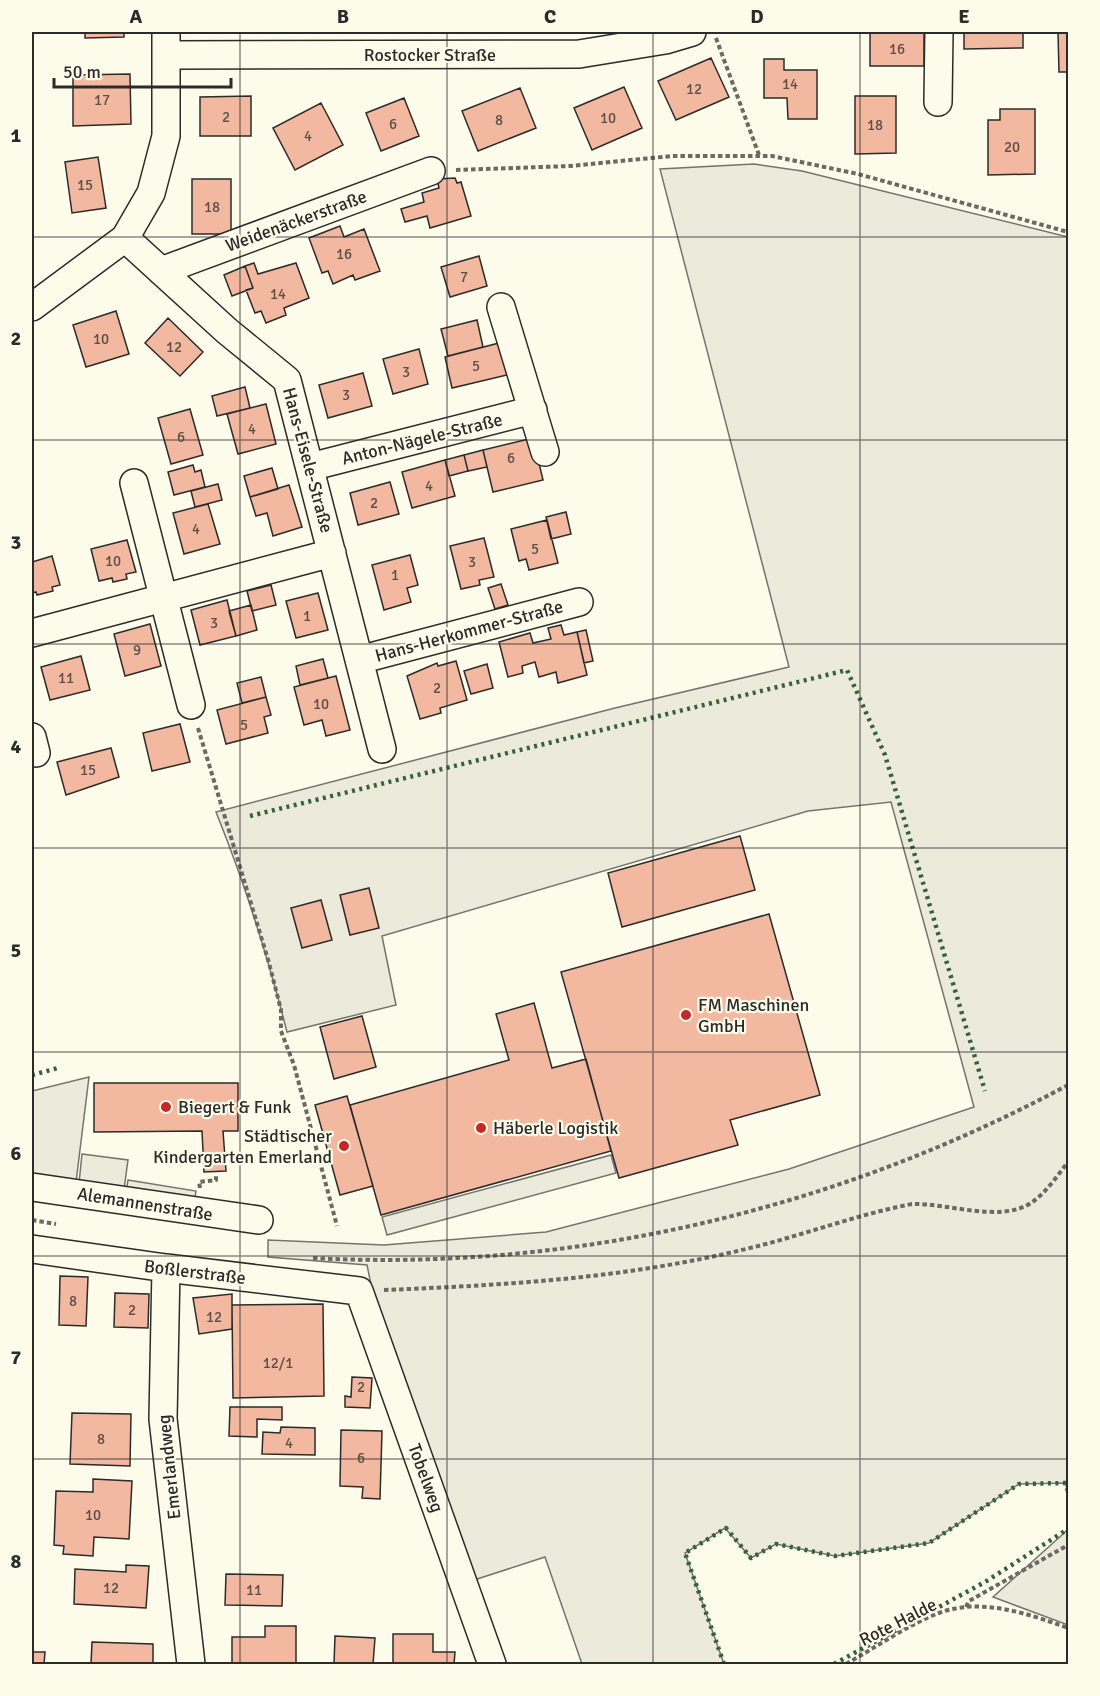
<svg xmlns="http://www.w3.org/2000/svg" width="1100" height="1696" viewBox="0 0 1100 1696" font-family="Signika,sans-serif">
	<rect width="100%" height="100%" fill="#fdfbea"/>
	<path fill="#ecebdb" stroke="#74746e" stroke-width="1.5" d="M754,164L802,171L1068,237V1491L1065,1483L1019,1484L929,1543L835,1556L776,1544L751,1558L725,1528L685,1553L724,1664H582L545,1557L471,1581L375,1304L367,1265L268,1257V1240L384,1245L546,1232L789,1169L974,1107L891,802L808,811L382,936L396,1005L287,1032C268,957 245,884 216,812L615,708L789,667L660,169Z
		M1068,1529V1625L993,1597L1063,1534Z"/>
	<path fill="#eceadb" stroke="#74746e" stroke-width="1.5" d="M89,1077L76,1182L32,1175V1091Z
		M82,1154L128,1160L124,1189L79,1183Z
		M611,1155L616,1173L387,1235L382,1217Z
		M128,1180L196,1191L194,1204L126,1193Z"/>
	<path fill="#f2b8a0" stroke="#2b2b2b" stroke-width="1.5" d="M85,32H124V37L85,38Z
		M870,32H924V66H870Z
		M964,32H1023V48L964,49Z
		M1058,32H1068V72H1059Z
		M711,58L729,97L676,120L658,81Z
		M764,59H784V70H817V119H788L787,98H764Z
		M130,74L131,124L73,126V75Z
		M624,87L642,128L592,150L574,108Z
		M520,88L536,128L478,151L462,111Z
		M251,96V136H200V97Z
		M855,96H896V153L855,154Z
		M404,98L419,136L381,151L366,113Z
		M321,103L343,145L295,170L273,128Z
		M1000,109H1035V174L988,175V120H1000Z
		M98,157L106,208L72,213L65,162Z
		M455,178L457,183L461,182L471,216L430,228L427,216L405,222L401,209L424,202L422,193L439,188L437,179Z
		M192,179H231V234H192Z
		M340,226L344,237L364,229L380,271L355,280L353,275L333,284L328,271L322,273L309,238Z
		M479,256L487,286L450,297L441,267Z
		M254,263L258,274L296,263L309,298L284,308L286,315L266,323L261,311L255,313L246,290L253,288L245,266Z
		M245,266L253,288L232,296L224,275Z
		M116,311L129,354L86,367L73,325Z
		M168,318L203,352L180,376L145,343Z
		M477,320L483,347L448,356L441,329Z
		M499,343L507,375L452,388L445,357Z
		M419,349L428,384L393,394L383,359Z
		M363,373L372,406L328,418L319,385Z
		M245,387L250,408L217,416L212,396Z
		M266,404L276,444L238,454L227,414Z
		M190,409L203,455L171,464L158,418Z
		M533,438L543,480L493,492L483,450Z
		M483,450L487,467L468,471L464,455Z
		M464,455L468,471L449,476L445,460Z
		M445,460L455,496L412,508L402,472Z
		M193,465L195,472L201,470L205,487L174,495L168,472Z
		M272,468L278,489L250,497L244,476Z
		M390,482L399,514L358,525L350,493Z
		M218,484L222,500L195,507L191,491Z
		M289,485L302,527L273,536L267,513L256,516L250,497Z
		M208,504L220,544L184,554L173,513Z
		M566,512L571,534L551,539L546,517Z
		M547,520L558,563L529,570L526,559L519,561L511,529Z
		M484,538L494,577L479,580L480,585L461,589L450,546Z
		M127,540L136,572L126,574L127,579L113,582L112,578L99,581L91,549Z
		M410,555L418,585L407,588L411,602L384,610L372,565Z
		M52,556L60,585L52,587L53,591L37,595L36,592L32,593V562Z
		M501,584L508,605L495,609L488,588Z
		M271,585L276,605L252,611L247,591Z
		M318,593L328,630L296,638L286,601Z
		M227,600L236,636L200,645L191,610Z
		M251,605L257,630L236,636L229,611Z
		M150,624L161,666L125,676L114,634Z
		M561,625L564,635L577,632L587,675L558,683L556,672L539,677L535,662L522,666L523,673L508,677L499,642L530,633L533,643L551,639L548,628Z
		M586,630L593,661L584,663L577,632Z
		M81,656L90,690L50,700L41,667Z
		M323,659L328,678L300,685L296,666Z
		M456,661L467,700L440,708L441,713L420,719L407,676L437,663L438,666Z
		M487,664L493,688L471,694L464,671Z
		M336,676L350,730L326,736L322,720L304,725L294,687Z
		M261,677L266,697L242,703L237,683Z
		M266,697L271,715L264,717L268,733L226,744L217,710Z
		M180,724L190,762L152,771L143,733Z
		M111,748L119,777L66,795L57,762Z
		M740,836L755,890L622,927L608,873Z
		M369,888L379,928L350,935L340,895Z
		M321,900L332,940L302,948L291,908Z
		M769,914L820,1095L730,1120L738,1145L619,1178L561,972Z
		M534,1003L552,1068L586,1059L611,1151L381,1215L350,1105L509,1060L496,1014Z
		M362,1016L376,1067L334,1079L320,1027Z
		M94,1083H238V1131H223L226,1171L204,1172L202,1131L94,1132Z
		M347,1096L373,1186L340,1195L315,1105Z
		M60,1276L88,1277L86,1326L59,1325Z
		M115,1293L149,1294L148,1328L114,1327Z
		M232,1294V1329L199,1334L193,1298Z
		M323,1304L324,1396L233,1398L232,1305Z
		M352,1377L372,1378L370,1408L345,1407V1396L351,1397Z
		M230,1407H282V1420L257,1419V1437L229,1436Z
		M72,1413L131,1414L130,1466L70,1464Z
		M281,1427L315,1428V1455L262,1454L263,1432L280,1433Z
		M341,1430L382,1431L380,1499L362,1498L363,1487L340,1486Z
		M93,1479L132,1481L129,1539L94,1537L93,1556L63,1554L64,1546L54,1545L56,1491L93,1492Z
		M126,1565L149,1566L146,1608L74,1604L75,1569L126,1572Z
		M226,1574L283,1575L282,1606L225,1605Z
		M265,1626H296V1664H232V1637H265Z
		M393,1634H433V1652H455L454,1664H393Z
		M335,1636L375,1638L373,1664H334Z
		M92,1642L153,1644V1664H91Z
		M32,1652H45L44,1664H32Z"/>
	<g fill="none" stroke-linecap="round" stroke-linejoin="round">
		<g stroke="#2b2b2b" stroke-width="30">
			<path id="minor" d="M166,55L579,54L665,40L692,32
				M938,102L939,32
				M125,238L227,331L287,380L382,749
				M161,271L431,171
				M32,307L125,238L151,193L166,136V32
				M501,307L545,452
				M310,467L533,410
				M134,483L191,705
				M32,633L332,553
				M359,660L579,602
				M32,737L36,753
				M32,1187L259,1220
				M32,1249L166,1268L359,1291L492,1664
				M166,1268L163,1419L191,1664"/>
		</g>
		<path stroke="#6a6964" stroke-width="4" stroke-dasharray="4.5 3" stroke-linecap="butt" d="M716,38L759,155
			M456,170L570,166L672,156H772L858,174L1068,232
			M198,728L269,963L281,1010V1031L294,1065L337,1226
			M200,1188L199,1182L216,1180V1175
			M32,1220L56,1224
			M313,1258C575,1272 837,1209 1068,1085
			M384,1290C510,1285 631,1278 754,1247C807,1234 859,1214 912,1204C948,1203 1000,1223 1031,1203C1046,1193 1057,1176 1068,1162
			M966,1607L969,1601L1068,1545
			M846,1664C873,1649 911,1623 939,1613C981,1597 1029,1614 1068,1628"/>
		<use href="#minor" stroke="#fdfbea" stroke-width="27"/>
		<path stroke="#34623c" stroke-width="4.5" stroke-dasharray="3 4.5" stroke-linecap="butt" d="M250,816L847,670L885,755L985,1091
			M32,1075L58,1068
			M724,1664L685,1553L726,1528L751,1558L776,1544L835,1556L929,1543L1019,1484L1065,1483L1068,1491
			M834,1664L985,1582L1068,1529"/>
	</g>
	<path fill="none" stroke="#2b2b2b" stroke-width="1.5" stroke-opacity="0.55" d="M240,32V1664M447,32V1664M653,32V1664M860,32V1664M32,237H1068M32,440H1068M32,644H1068M32,848H1068M32,1052H1068M32,1256H1068M32,1459H1068"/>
	<g fill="#c62828" stroke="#fdfbea" stroke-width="2">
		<circle cx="686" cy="1015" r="6"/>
		<circle cx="166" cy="1107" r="6"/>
		<circle cx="481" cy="1128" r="6"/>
		<circle cx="344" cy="1146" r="6"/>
	</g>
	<g text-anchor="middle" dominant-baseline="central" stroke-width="4.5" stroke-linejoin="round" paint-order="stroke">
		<g font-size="15" fill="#5d4e48">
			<text x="897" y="49">16</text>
			<text x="790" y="84">14</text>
			<text x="694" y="89">12</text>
			<text x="102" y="100">17</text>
			<text x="226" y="117">2</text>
			<text x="608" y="118">10</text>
			<text x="499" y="120">8</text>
			<text x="393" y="124">6</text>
			<text x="875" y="125">18</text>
			<text x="308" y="136">4</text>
			<text x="1012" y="147">20</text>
			<text x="85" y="185">15</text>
			<text x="212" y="207">18</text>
			<text x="344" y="254">16</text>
			<text x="464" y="277">7</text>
			<text x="278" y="294">14</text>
			<text x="101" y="339">10</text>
			<text x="174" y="347">12</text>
			<text x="476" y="366">5</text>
			<text x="406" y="372">3</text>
			<text x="346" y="395">3</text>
			<text x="252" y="429">4</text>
			<text x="181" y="437">6</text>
			<text x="511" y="458">6</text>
			<text x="429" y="486">4</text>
			<text x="374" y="503">2</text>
			<text x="196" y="529">4</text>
			<text x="535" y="549">5</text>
			<text x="113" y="561">10</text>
			<text x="472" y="562">3</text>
			<text x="395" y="575">1</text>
			<text x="307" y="616">1</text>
			<text x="214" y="623">3</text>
			<text x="137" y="650">9</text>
			<text x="66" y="678">11</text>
			<text x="437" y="688">2</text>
			<text x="321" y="704">10</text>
			<text x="244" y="725">5</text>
			<text x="88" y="770">15</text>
			<text x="73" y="1301">8</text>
			<text x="132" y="1310">2</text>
			<text x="214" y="1317">12</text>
			<text x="278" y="1363">12/1</text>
			<text x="361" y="1387">2</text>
			<text x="101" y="1439">8</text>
			<text x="289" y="1443">4</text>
			<text x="361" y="1458">6</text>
			<text x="93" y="1515">10</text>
			<text x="111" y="1588">12</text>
			<text x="254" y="1590">11</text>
		</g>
		<g font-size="18" fill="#2b2b2b" stroke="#fdfbea">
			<text x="430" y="55">Rostocker Straße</text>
			<text transform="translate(296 221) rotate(-20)">Weidenäckerstraße</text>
			<text transform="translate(422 439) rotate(-14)">Anton-Nägele-Straße</text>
			<text transform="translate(308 460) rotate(75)">Hans-Eisele-Straße</text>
			<text transform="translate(469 631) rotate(-15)">Hans-Herkommer-Straße</text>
			<text transform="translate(145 1204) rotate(9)">Alemannenstraße</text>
			<text transform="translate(195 1272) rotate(7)">Boßlerstraße</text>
			<text transform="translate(169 1467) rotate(-96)">Emerlandweg</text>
			<text transform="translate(426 1478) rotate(70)">Tobelweg</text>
			<text transform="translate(898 1622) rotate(-27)">Rote Halde</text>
		</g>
		<g font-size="18" fill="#2b2b2b" stroke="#fdfbea" text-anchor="start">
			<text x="698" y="1005">FM Maschinen<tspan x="698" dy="21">GmbH</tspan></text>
			<text x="178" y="1107">Biegert &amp; Funk</text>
			<text x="493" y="1128">Häberle Logistik</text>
			<text x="332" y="1136" text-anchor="end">Städtischer<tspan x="332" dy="21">Kindergarten Emerland</tspan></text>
		</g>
	</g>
	<rect width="1100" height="1696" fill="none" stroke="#fdfbea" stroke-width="66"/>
	<path d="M54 78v9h177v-9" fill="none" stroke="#2b2b2b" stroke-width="3"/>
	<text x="63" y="78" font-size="18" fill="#2b2b2b" stroke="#fdfbea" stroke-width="4.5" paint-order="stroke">50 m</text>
	<rect x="33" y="33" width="1034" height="1630" fill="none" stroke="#2b2b2b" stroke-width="2"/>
	<g font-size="20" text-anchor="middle" font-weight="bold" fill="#2b2b2b">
		<text x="136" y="23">A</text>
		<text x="343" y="23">B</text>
		<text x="550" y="23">C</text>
		<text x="757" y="23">D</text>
		<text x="964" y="23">E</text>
		<text x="16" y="142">1</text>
		<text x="16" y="345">2</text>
		<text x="16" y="549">3</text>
		<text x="16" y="753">4</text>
		<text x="16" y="957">5</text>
		<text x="16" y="1160">6</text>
		<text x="16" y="1364">7</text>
		<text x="16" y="1568">8</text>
	</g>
</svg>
